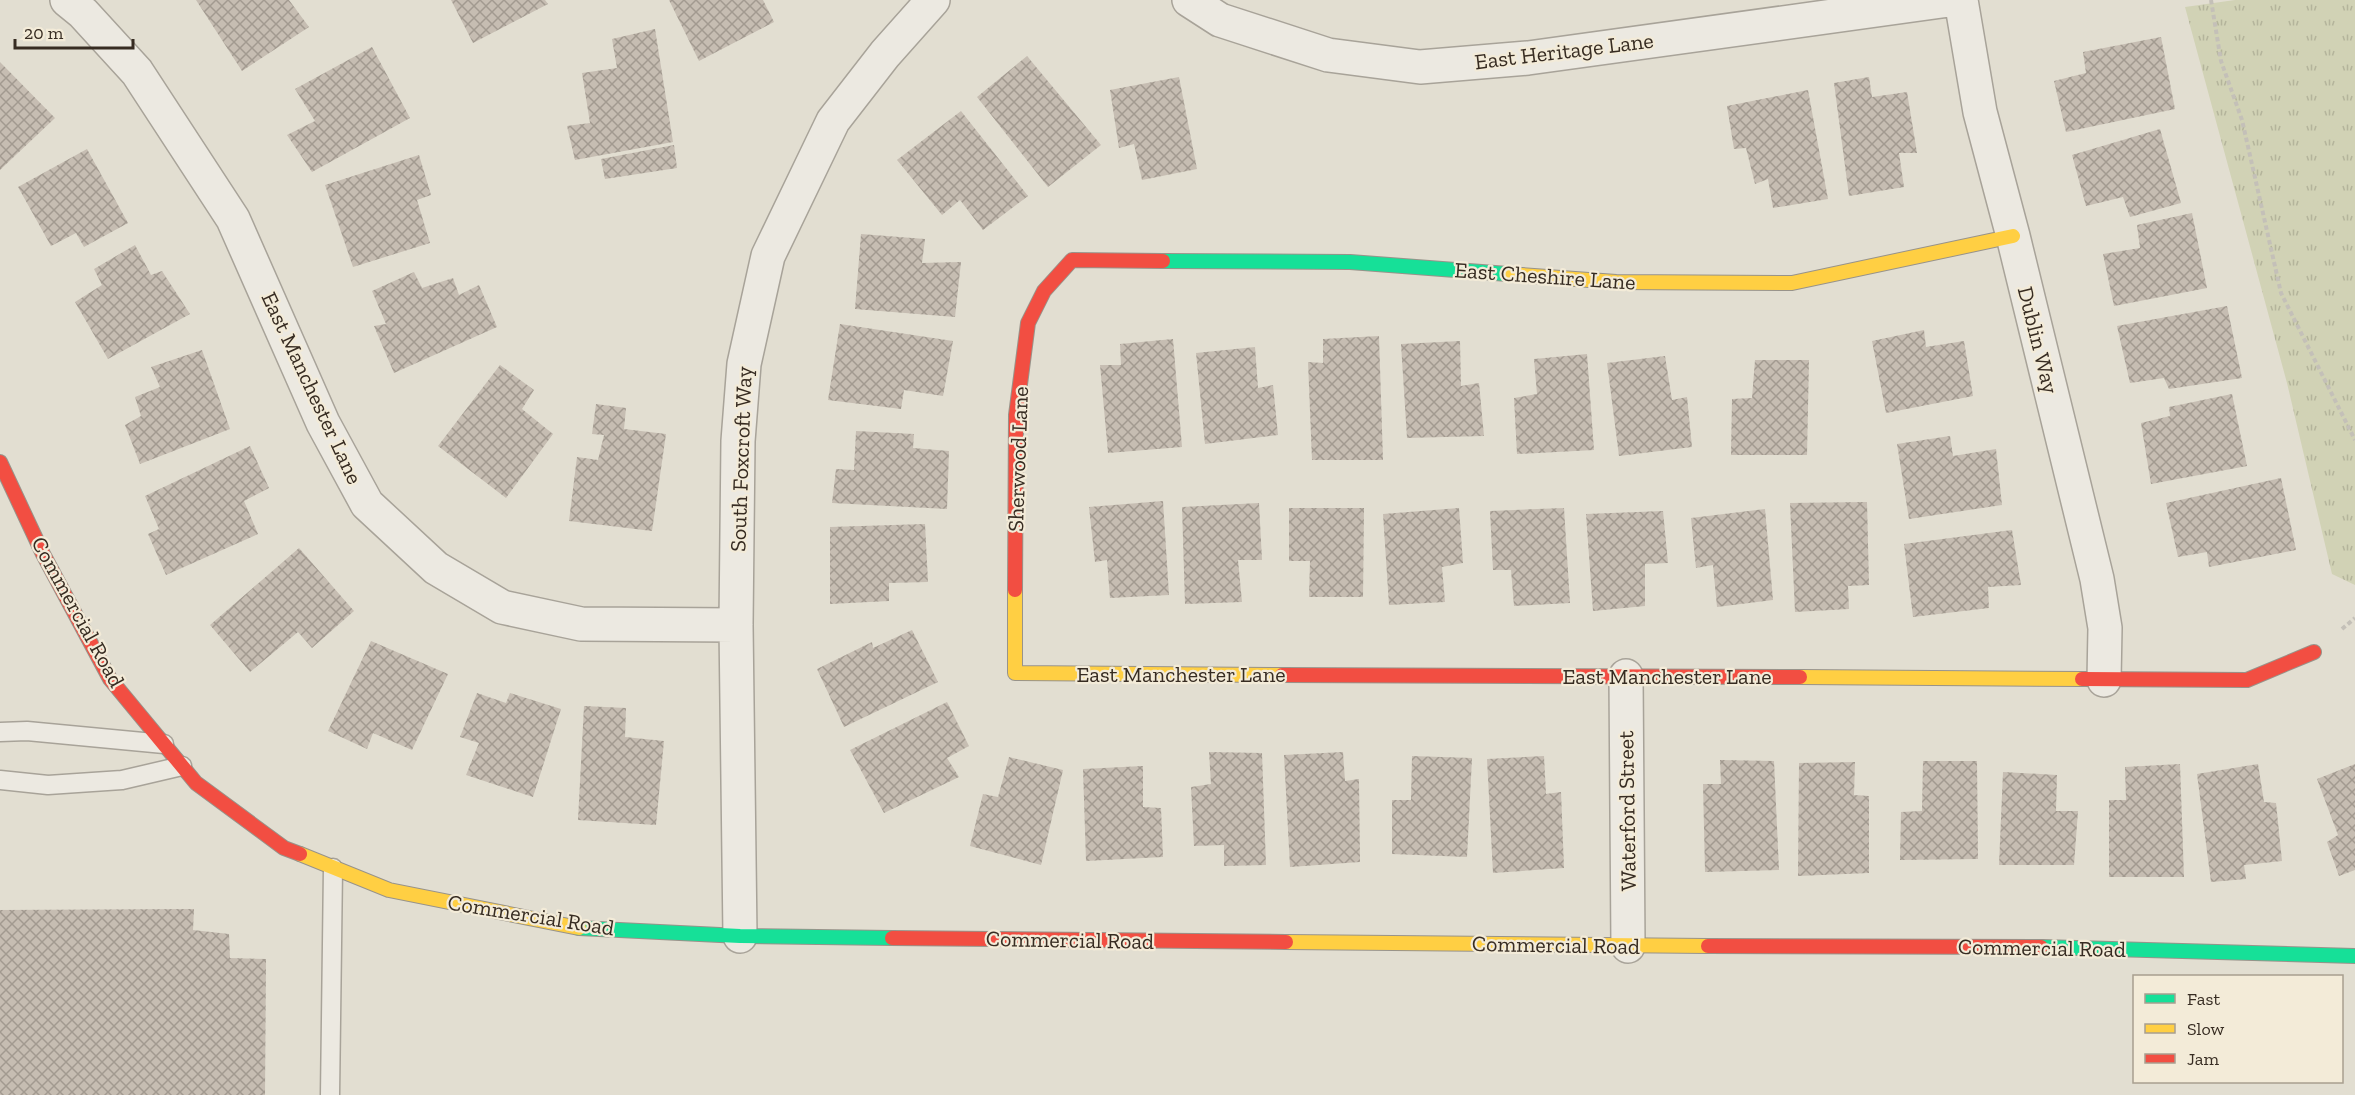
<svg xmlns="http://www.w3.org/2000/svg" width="2355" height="1095" viewBox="0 0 2355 1095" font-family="'Zilla Slab',serif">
	<defs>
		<pattern id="park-tufts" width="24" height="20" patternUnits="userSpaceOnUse" patternTransform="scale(1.5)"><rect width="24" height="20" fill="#d1d2b5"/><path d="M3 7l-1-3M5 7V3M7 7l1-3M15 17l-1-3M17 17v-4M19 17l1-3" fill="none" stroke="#b4b49b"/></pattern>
		<pattern id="building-cross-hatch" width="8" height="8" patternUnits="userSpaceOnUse" patternTransform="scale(1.5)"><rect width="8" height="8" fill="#c6bdb2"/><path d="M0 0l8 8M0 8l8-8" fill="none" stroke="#a29a90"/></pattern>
	</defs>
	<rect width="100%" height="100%" fill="#e2ded1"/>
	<path fill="url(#park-tufts)" d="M2235,0H2355V585L2332,574L2287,383L2185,7Z"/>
	<path fill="url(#building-cross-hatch)" d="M196,0H289L309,27L242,71Z
		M451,0H545L548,4L473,43Z
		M669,0H763L774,22L699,61Z
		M655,29L673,142L575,160L567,126L590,123L582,73L617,68L612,39Z
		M2161,37L2175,109L2066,132L2054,81L2086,73L2083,52Z
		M372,47L410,118L312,172L287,135L315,121L295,89Z
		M1027,56L1101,145L1048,187L977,97Z
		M0,62L55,118L0,170Z
		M1179,77L1197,169L1142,180L1134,144L1119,148L1110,90Z
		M1869,77L1872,97L1907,92L1917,153H1899L1904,187L1849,196L1834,83Z
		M1808,90L1828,199L1773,208L1768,179L1755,184L1746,148L1734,149L1727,106Z
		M961,111L1028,196L983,230L960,200L942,215L897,160Z
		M2160,129L2181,203L2130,217L2123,197L2086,206L2072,155Z
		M674,145L677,168L605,179L601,159Z
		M87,149L128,223L84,247L76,233L51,246L18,187Z
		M419,155L431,195L417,200L430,243L353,267L325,185Z
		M2192,213L2207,288L2114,306L2103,254L2140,248L2137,225Z
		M861,234L925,239L922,263L961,262L955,317L855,309Z
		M135,245L151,275L162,271L190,314L108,359L75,302L102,285L94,269Z
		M414,272L422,288L453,278L459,295L479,285L497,327L394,373L374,326L386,324L372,291Z
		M2227,306L2242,378L2169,389L2164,378L2130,383L2117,326Z
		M840,324L953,341L943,396L904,390L901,409L828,400Z
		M1924,330L1926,347L1964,341L1973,396L1886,413L1872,341Z
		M1379,336L1383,460H1312L1308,362L1323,363V339Z
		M1173,339L1182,447L1108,453L1100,365H1121L1120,344Z
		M1460,341L1461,386L1479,383L1484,436L1407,438L1401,344Z
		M1255,347L1258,388L1273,385L1278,435L1205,444L1196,353Z
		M202,350L230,429L140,464L125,425L141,416L135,397L160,387L151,367Z
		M1587,354L1594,450L1517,454L1514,398L1537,394L1534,359Z
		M1665,356L1672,400L1687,397L1692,447L1619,456L1607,363Z
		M1755,360H1809L1807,455H1731L1732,399L1752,398Z
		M500,365L534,390L522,409L553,434L506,498L438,446Z
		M2232,394L2247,466L2151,484L2141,423L2170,416L2169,407Z
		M596,404L626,408L624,429L666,434L652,531L569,521L577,457L598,460L604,435L592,434Z
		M856,431L914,434L913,448L949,451L947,509L832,503L836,469L854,470Z
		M1950,436L1953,456L1996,449L2002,505L1909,519L1897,444Z
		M250,446L269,488L244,501L258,534L166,575L148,534L159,529L145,496Z
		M2281,478L2296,550L2209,567L2207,552L2178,557L2166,503Z
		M1163,501L1169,595L1110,598L1107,560L1095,562L1089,507Z
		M1867,502L1869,585L1848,586L1849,609L1795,612L1790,503Z
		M1259,503L1262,560H1238L1242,602L1185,604L1182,507Z
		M1289,508H1364L1363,597H1309L1310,561H1289Z
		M1459,508L1463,563L1442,567L1445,602L1389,605L1383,514Z
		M1564,508L1570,603L1514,606L1511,570H1493L1490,511Z
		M1765,509L1773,600L1717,607L1713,565L1696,568L1691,518Z
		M1663,511L1668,563L1645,564V606L1593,611L1586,514Z
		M925,524L928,582L889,583V601L830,604V527Z
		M2012,530L2021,585L1988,587L1989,608L1913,617L1904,544Z
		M299,548L354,611L312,648L298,632L250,672L210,625Z
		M912,630L938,682L844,727L817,669L872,642L873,648Z
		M371,641L448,674L412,750L373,733L367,749L328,731Z
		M477,693L506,703L510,693L561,709L533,797L466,775L479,743L460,737Z
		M947,702L969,746L947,758L959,777L884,813L850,750Z
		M584,706L626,708L625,737L664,741L656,825L578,820Z
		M1209,752L1262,753L1266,865L1224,866V845L1194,846L1191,787L1211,784Z
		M1343,752L1345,781L1359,779L1360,862L1290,867L1284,755Z
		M1412,756L1472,758L1467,857L1392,854V800H1411Z
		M1544,756L1546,794L1561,792L1564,868L1493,873L1487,759Z
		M1009,757L1063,770L1041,865L970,846L983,794L998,797Z
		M1720,760L1774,761L1779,870L1705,872L1703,784H1721Z
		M1923,761H1977L1978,859L1900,860L1901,812L1922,811Z
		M1855,762L1854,795L1869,796V873L1798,876L1799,763Z
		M2180,764L2184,877H2109V800H2126L2125,767Z
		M2258,764L2264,802L2276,803L2282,861L2244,865L2246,879L2211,882L2197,774Z
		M2355,764V870L2339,876L2327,842L2338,835L2317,779Z
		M1143,766V807L1161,808L1163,857L1086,861L1083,769Z
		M2003,772L2057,775L2056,811H2078L2074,865H1999Z
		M194,909L193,930L229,934L230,958L266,959L265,1095H0V910Z"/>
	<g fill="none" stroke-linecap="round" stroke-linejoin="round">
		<g stroke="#a8a399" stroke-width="21">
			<path id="lane" d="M0,732L27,731L164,744
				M0,780L48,785L122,780L182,766
				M330,1095L333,868"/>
		</g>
		<g stroke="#a8a399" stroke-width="36">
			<path id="street" d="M67,0L83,13L137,72L233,219L323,423L367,504L436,568L502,607L581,624L736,625
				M1189,0L1220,20L1328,55L1420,67L1528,58L1949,0
				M1961,0L1980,112L2013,236L2097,579L2105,628L2104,680
				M1626,676L1628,946
				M740,936L736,625L738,441L744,364L768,256L833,121L885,54L933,0"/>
		</g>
		<g stroke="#98938a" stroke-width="16">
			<path id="fast" d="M1163,261L1350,262L1508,274
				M579,928L740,936L892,938
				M2041,947L2355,956"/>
		</g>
		<g stroke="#98938a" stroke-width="16">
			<path id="slow" d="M1508,274L1616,282L1792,283L2013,236
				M1015,590V673L1282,675
				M1800,677L2082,679
				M300,854L389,890L579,928
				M1286,942L1708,946"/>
		</g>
		<g stroke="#98938a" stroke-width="16">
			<path id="jam" d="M0,462L43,554L110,679L196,783L284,848L300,854
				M1015,590L1016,415L1028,323L1044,291L1072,260L1163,261
				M1282,675L1800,677
				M2082,679L2247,680L2314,652
				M892,938L1286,942
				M1708,946L2041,947"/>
		</g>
		<path stroke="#c4c0b8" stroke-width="4" stroke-dasharray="4.5 3" stroke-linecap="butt" d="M2211,0L2221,61L2242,120L2281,293L2355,440
			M2342,629L2355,618"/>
		<use href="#lane" stroke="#ece9e1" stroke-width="18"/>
		<use href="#street" stroke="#ece9e1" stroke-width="33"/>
		<use href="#fast" stroke="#16e098" stroke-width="14"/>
		<use href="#slow" stroke="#ffcf43" stroke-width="14"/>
		<use href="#jam" stroke="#f24e42" stroke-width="14"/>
	</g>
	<g text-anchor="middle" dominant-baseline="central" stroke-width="4.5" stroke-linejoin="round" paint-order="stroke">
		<g font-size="22" fill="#372c22" stroke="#f3ebd8">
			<text transform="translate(1564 51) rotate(-7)">East Heritage Lane</text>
			<text transform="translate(1545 276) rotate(4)">East Cheshire Lane</text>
			<text transform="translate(2038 340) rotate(76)">Dublin Way</text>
			<text transform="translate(312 388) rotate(65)">East Manchester Lane</text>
			<text transform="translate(741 459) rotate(-88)">South Foxcroft Way</text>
			<text transform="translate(1018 459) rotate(-88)">Sherwood Lane</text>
			<text transform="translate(78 612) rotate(61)">Commercial Road</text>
			<text x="1181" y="674">East Manchester Lane</text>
			<text x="1667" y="676">East Manchester Lane</text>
			<text transform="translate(1627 811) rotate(-91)">Waterford Street</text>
			<text transform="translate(531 915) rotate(9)">Commercial Road</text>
			<text transform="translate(1070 940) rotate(1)">Commercial Road</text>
			<text transform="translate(1556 945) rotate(1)">Commercial Road</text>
			<text transform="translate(2042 948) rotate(1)">Commercial Road</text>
		</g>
	</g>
	<rect x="2133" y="975" width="210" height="108" fill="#f3ebd8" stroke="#a89f8f" stroke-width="1.5"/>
	<rect x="2145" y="994" width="30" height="9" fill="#16e098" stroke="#a89f8f" stroke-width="1.5"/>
	<text x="2187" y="1005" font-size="18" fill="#372c22">Fast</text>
	<rect x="2145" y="1024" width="30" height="9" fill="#ffcf43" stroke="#a89f8f" stroke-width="1.5"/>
	<text x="2187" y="1035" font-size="18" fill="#372c22">Slow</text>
	<rect x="2145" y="1054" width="30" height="9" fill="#f24e42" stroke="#a89f8f" stroke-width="1.5"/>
	<text x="2187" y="1065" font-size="18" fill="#372c22">Jam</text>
	<path d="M15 39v9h118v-9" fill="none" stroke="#372c22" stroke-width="3"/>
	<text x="24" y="39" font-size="18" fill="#372c22" stroke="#f3ebd8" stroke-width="4.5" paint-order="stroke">20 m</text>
</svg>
